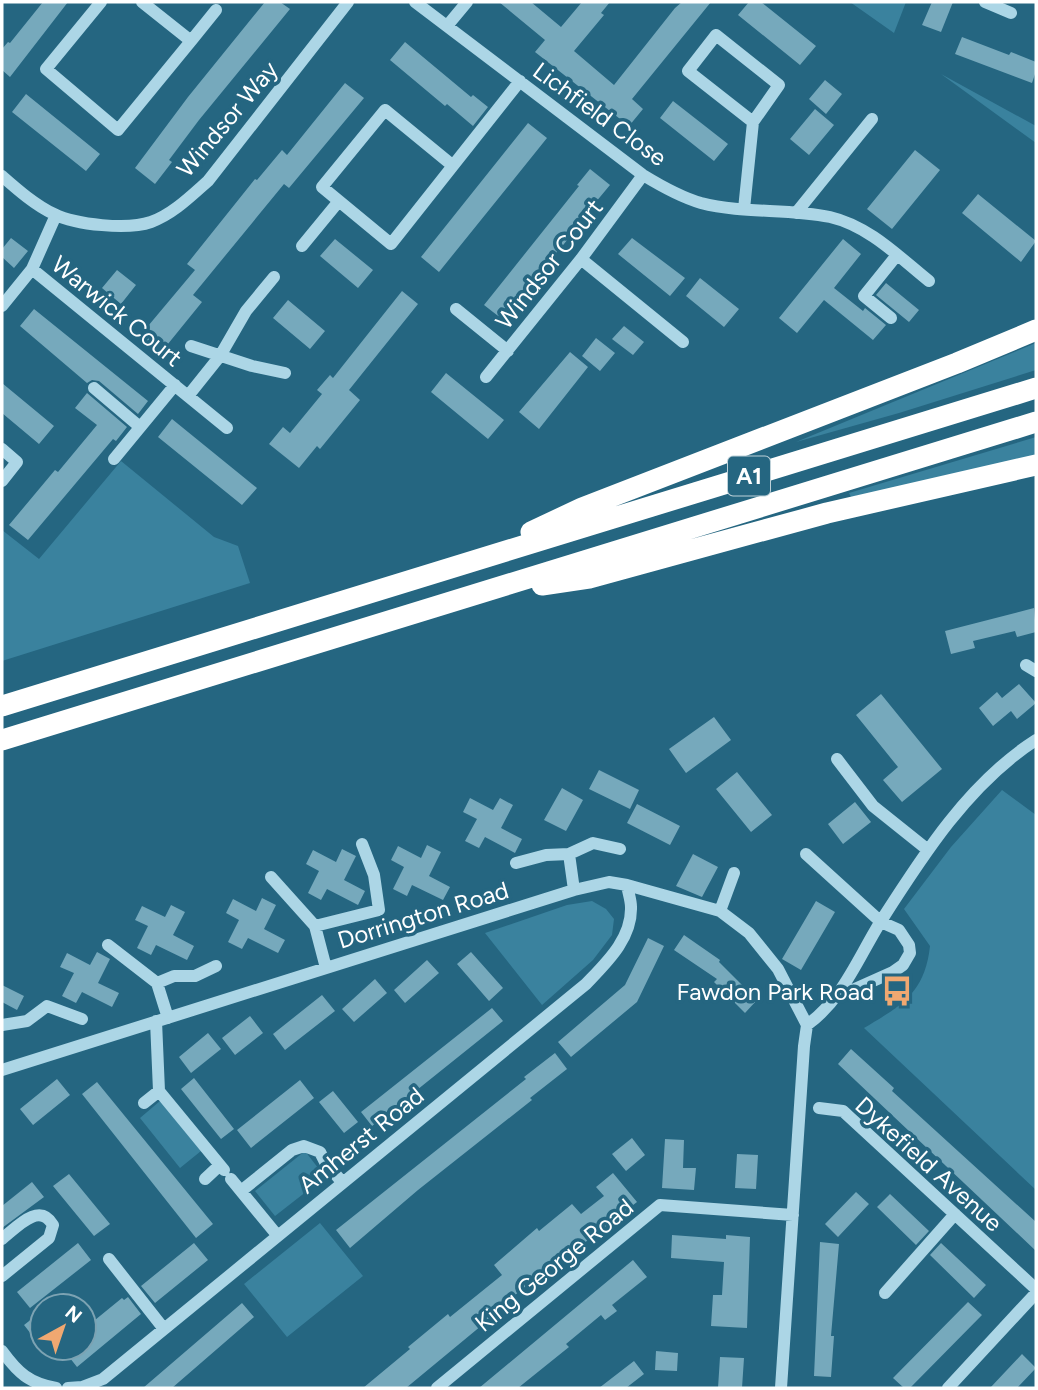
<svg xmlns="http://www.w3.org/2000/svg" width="1038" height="1390" viewBox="0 0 1038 1390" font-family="Figtree,sans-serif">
	<rect width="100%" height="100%" fill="#256681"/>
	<path fill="#3a829e" d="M850,2H906L894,33Z
		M941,74L1036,126V143Z
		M1036,343V370L899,413L796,442Z
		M1036,437V459L851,497L849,493Z
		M121,461L214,537L238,546L250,583L2,661V530L39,559Z
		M1002,790L1036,815V1190L864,1028C901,1006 925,993 930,946L904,909L951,847Z
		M592,901L606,909L614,919L612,935L593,960L542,1005L485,933L567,905Z
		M160,1101L201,1151L180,1168L140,1118Z
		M305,1151L325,1177L275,1216L255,1191Z
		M320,1223L363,1276L287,1337L244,1284Z"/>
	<path fill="#76a9bc" d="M43,2H68L10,77L2,70V49L8,42L10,43Z
		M265,2H280L290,9L199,120L169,160L172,162L155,184L135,168L188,97Z
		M499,2H531L561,27L582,2H610L601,13L604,15L574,51L614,85L675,8L682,2H711L632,99L643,109L629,126L535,52L545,40Z
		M749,2H761L816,46L800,65L738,15Z
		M932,2H953L941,32L922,25Z
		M962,37L1009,55L1011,52L1036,62V71L1032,83L955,54Z
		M405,42L471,97L473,95L488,107L473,126L447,104L445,106L390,60Z
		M825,80L842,94L826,114L809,99Z
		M345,83L364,98L289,188L284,184L193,295L202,302L159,355L138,338L195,270L187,264L255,179L257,180L282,150L287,155Z
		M26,94L100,154L86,171L12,112Z
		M673,101L728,144L714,161L660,118Z
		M815,109L834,125L809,155L790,139Z
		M528,123L547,138L439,272L421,257Z
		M915,150L940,170L892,229L867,209Z
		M590,169L610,185L590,209L592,210L502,319L484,305L579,186L577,185Z
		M978,194L1036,241L1021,262L962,213Z
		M11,238L28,251L14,268L2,257V249Z
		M632,238L685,278L670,296L618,254Z
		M335,239L373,270L358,288L320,256Z
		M843,239L861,254L834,288L863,311L865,308L886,325L873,340L824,300L797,333L779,318Z
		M117,270L136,285L121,304L102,288Z
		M700,278L739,309L724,327L686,296Z
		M886,283L919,310L909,322L876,295Z
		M402,291L418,304L349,390L360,400L320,449L317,446L299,468L269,444L283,427L290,433L322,394L317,390L330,375L333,378Z
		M288,300L325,331L310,349L273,318Z
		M34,309L148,401L138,414L99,381L92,380L87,383L20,326Z
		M624,326L644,342L633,355L612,339Z
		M596,338L615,353L600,371L582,356Z
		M570,352L588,367L539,429L519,412Z
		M446,373L504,420L488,439L431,392Z
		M2,383L54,426L39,444L2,413Z
		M87,393L127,427L116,441L113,439L28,540L9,525L55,470L58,472L97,425L75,408Z
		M172,419L257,488L242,505L158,437Z
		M1034,608L1036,632L1017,637L1015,631L973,641L975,648L951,654L945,631Z
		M1019,684L1036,703L1017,719L1011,711L993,726L979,708L997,692L1002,698Z
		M881,694L942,769L902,802L883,780L898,767L856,715Z
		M714,717L731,740L686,773L669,749Z
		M599,770L639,790L630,809L589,789Z
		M737,772L772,815L751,832L716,789Z
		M562,788L583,800L566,831L544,820Z
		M470,798L493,810L500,798L513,805L501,828L522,839L515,853L485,837L479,848L465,841L477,819L463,812Z
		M855,802L871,822L843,844L828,824Z
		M637,804L680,826L670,845L627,823Z
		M427,845L441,852L429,876L450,887L443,900L412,885L407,896L393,889L404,867L391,860L398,846L421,858Z
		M342,849L356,856L344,880L365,891L358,905L327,889L321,900L308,893L319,871L306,864L313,850L336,862Z
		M693,854L718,867L702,897L676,886Z
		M262,898L276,905L264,929L285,940L278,953L248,938L242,949L228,942L239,920L226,913L233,899L256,911Z
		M816,901L835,912L801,970L782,959Z
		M171,905L185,912L173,935L194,946L187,960L156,945L151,955L137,948L148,926L135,920L142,906L165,917Z
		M684,935L720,960L719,962L757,1000L745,1013L714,982L717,979L674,950Z
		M648,938L664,946L637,1002L571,1057L558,1042L625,985Z
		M97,952L110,959L98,983L119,993L112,1007L82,992L76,1003L62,996L74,973L60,967L67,953L90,965Z
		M471,952L503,988L489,1001L457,964Z
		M427,960L439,973L405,1003L394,990Z
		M375,979L387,993L354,1022L342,1009Z
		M2,985L24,996L17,1010L2,1002Z
		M322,995L335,1011L285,1050L273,1034Z
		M492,1008L503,1021L372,1126L361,1112Z
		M250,1016L263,1033L235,1055L222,1038Z
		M208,1033L221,1049L191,1073L179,1057Z
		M851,1049L894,1088L892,1091L1036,1222V1251L838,1064Z
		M555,1053L567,1069L530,1098L532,1100L418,1190L350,1248L336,1230L526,1079L524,1077Z
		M194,1078L234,1129L221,1139L181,1089Z
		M57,1079L70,1095L33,1125L20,1109Z
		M300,1080L314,1098L251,1148L237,1130Z
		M97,1082L213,1224L196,1238L82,1094Z
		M333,1091L358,1122L344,1133L319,1102Z
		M632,1138L645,1155L626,1171L612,1154Z
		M665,1139L684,1140L683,1168H696L694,1190L662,1188Z
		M737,1154L758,1155L756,1189L735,1188Z
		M613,1173L637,1202L570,1254L568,1252L543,1272L509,1300L510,1302L406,1388H363L410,1349L408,1347L448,1314L450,1317L502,1275L494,1265L537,1228L539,1231L572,1204L581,1214L604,1196L596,1187Z
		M69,1174L110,1224L94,1236L53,1186Z
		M32,1182L44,1197L2,1228V1206Z
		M856,1192L869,1204L838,1237L825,1224Z
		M890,1194L929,1231L916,1245L877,1207Z
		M672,1235L726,1239V1235L750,1237L747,1328L711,1326L713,1295H722L724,1262L671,1258Z
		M820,1242L839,1244L831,1336H834L831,1377L814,1376Z
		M78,1243L91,1260L30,1308L17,1292Z
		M194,1243L208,1260L155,1303L141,1286Z
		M941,1243L986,1285L974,1298L930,1255Z
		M633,1260L647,1277L612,1305L617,1311L605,1320L601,1315L566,1344L569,1347L518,1388H479Z
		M128,1297L141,1314L77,1367L62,1348H84V1329L122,1298L124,1300Z
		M968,1302L982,1315L910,1388H904L893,1378Z
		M242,1303L254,1317L172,1388H143Z
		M42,1311V1348L24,1325Z
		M656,1351L678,1353L677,1371L655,1370Z
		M1022,1354L1036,1368L1017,1388H990Z
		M720,1357L744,1358L742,1388H718Z
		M634,1361L644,1374L626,1388H599Z"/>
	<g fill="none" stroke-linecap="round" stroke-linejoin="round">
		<path stroke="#acd6e6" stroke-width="12" d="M101,2L46,69L118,130L191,41L142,2
			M415,2L643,175C661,186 680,197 701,203C743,214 788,208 830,217C869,226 899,257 929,281
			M985,2L1011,13
			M447,26L467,2
			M191,41L216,10
			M452,165L385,110L322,187L391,244L520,81
			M2,176C18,190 35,205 54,214C76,225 128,230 151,222C173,214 191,196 208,181L348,2
			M744,209L753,122L688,71L716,35L779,85L753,122
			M796,213L872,119
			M302,246L339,201
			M581,259L683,342
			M32,269L227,428
			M2,306L32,269L56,215
			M456,309L508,351
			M891,318L864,296L897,255
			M191,346L252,366L285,373
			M486,377L581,259L643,175
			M94,388L140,427
			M188,396L220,356L246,311L274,277
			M2,449L17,462L2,481
			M114,459L175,385
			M1026,665L1036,671
			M837,759L873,806L928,850
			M569,854L593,843L620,849
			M806,854L881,922L899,930L909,945L910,953L903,965L893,972L837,997
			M516,863L546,855L569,854L574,890
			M271,877L315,926L326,968
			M720,911L734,873
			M315,926L379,910L374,875L362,844
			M108,945L157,983L168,1018
			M157,983L174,976H195L216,966
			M156,1021L159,1091L224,1170
			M2,1025L27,1021L47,1006L82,1019
			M2,1070L574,890L609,882L627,885L720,911L749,933L778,969L807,1025
			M144,1103L159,1091
			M819,1108L843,1111L1036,1289
			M205,1179L220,1165
			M231,1179L277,1235
			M241,1191L292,1150L304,1146L320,1152L325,1162L342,1182
			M2,1239C16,1228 39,1201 53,1225L49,1238L2,1276
			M109,1259L164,1329
			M885,1293L955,1214
			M2,1351C18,1373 29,1383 56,1388
			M68,1388L82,1387L103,1379L586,984C606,963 632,939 631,907C631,900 628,892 627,885
			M437,1388L660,1205L793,1215
			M781,1388L804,1046L807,1025C843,999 858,958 881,921C923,855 969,783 1036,740
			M948,1388L1036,1293"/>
		<path stroke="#fff" stroke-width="21" d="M531,532L582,508L957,363L1036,330
			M542,585L589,578L827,513L1036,465
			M2,706L1036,388
			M2,740L1036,422"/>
	</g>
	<defs>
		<g id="bus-bare" transform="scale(2.415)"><path d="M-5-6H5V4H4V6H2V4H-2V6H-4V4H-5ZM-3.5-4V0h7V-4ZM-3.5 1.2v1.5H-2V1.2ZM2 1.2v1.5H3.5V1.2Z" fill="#f0a871" stroke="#256681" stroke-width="2.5" paint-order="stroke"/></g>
	</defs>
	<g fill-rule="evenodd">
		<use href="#bus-bare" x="897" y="991"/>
	</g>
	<g text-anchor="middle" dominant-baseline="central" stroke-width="7" stroke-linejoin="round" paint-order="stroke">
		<rect fill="#256681" stroke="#bed1d9" stroke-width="2" x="728" y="456.5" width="42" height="39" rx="5"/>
		<g font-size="23" font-weight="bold" fill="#fff">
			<text x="749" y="476">A1</text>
		</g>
		<g font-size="24" fill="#fff" stroke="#256681">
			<text transform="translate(600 114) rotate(36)">Lichfield Close</text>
			<text transform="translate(227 119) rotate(-50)">Windsor Way</text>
			<text transform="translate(549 264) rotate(-52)">Windsor Court</text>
			<text transform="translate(117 311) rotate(39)">Warwick Court</text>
			<text transform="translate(423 915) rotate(-17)">Dorrington Road</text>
			<text transform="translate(361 1140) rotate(-39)">Amherst Road</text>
			<text transform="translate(929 1164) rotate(42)">Dykefield Avenue</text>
			<text transform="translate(554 1265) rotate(-39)">King George Road</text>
		</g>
		<g font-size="24" fill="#fff" stroke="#256681" text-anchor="end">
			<text x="874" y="991">Fawdon Park Road</text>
		</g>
	</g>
	<rect width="1038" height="1390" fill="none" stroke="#ffffff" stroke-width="7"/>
	<g transform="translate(63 1327) rotate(40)"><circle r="33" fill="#256681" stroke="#7ca3b3" stroke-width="2"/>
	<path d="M0-5L12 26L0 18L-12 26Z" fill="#f0a871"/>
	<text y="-10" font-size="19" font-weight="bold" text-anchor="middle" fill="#ffffff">N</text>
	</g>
</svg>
